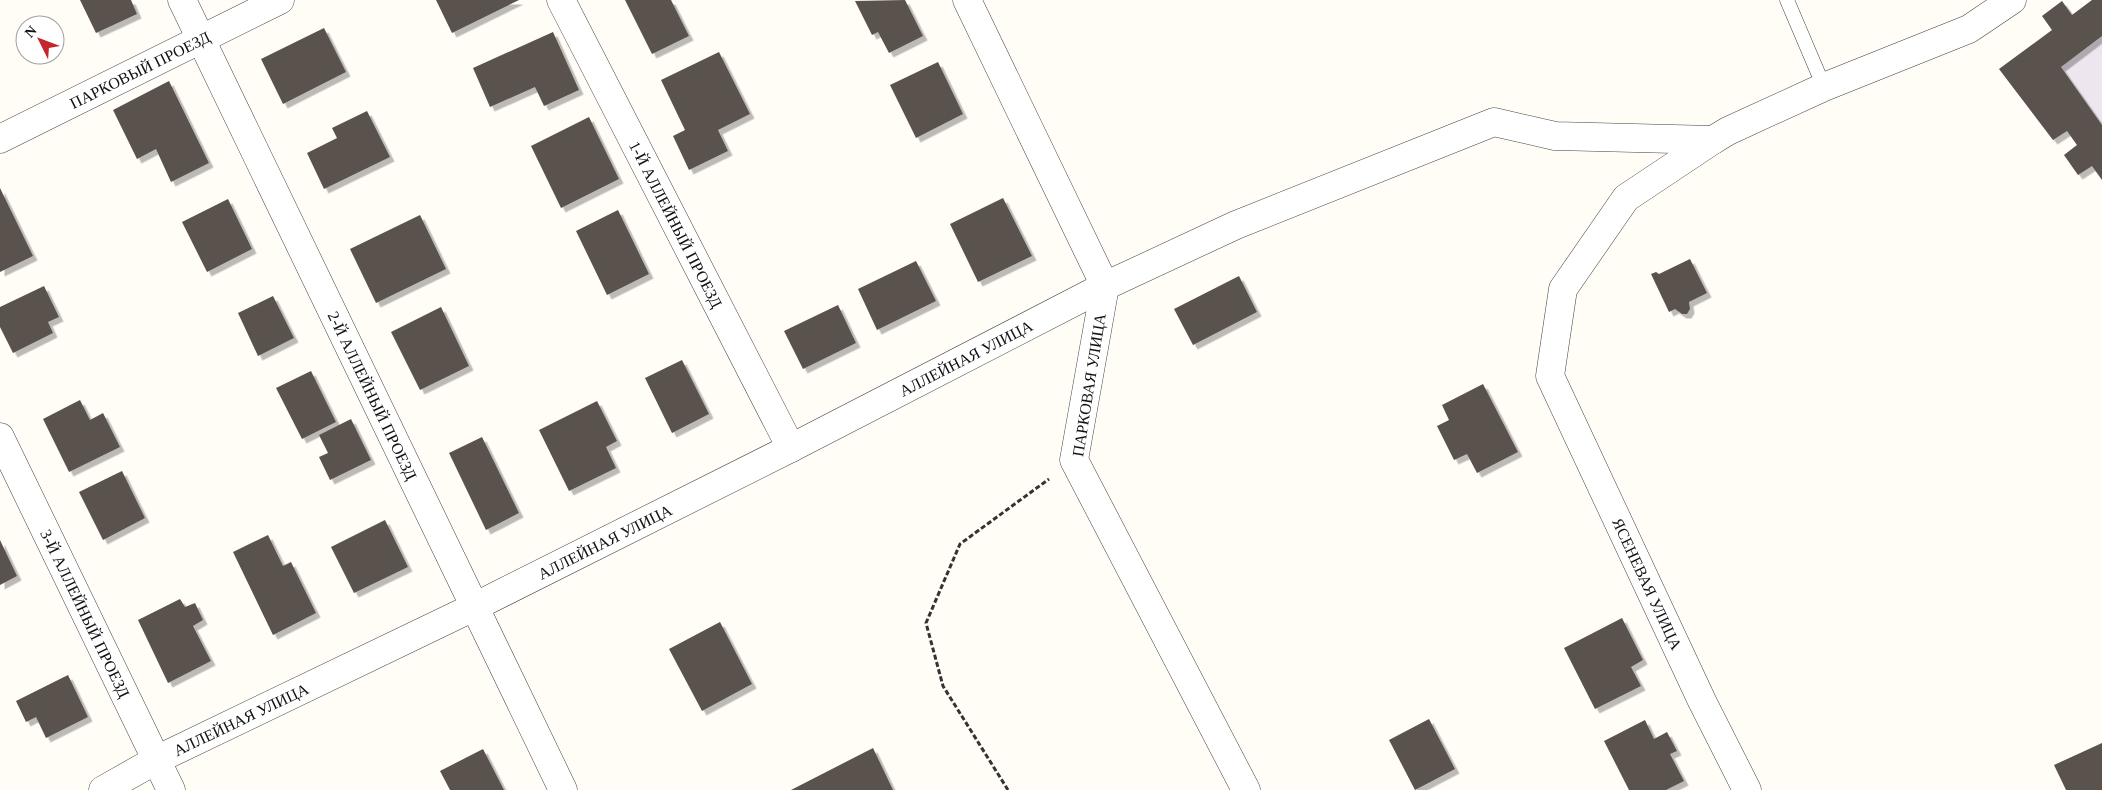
<svg xmlns="http://www.w3.org/2000/svg" width="2102" height="790" viewBox="0 0 2102 790" font-family="Georgia,serif">
	<defs>
		<filter id="shadow"><feDropShadow dx="4.5" dy="4.5" stdDeviation="0" flood-color="#0004"/></filter>
	</defs>
	<rect width="100%" height="100%" fill="#fffdf5"/>
	<path fill="#eee6ef" d="M2092,0H2102V180L2092,166L2078,175L2064,155L2077,145L2067,131L2053,140L1999,69L2052,30L2042,16L2062,1L2072,15Z"/>
	<path fill="#5a524d" filter="url(#shadow)" d="M80,0H131L137,14L96,33Z
		M436,0H519L452,33Z
		M625,0H671L689,36L652,54Z
		M905,0L923,36L889,53L878,32L872,35L855,1Z
		M2092,0H2102V36L2061,67L2102,125V180L2092,166L2078,175L2064,155L2077,145L2067,131L2053,140L1999,69L2052,30L2042,16L2062,1L2072,15Z
		M324,28L346,72L283,104L261,59Z
		M553,32L579,90L544,106L535,87L490,107L473,68Z
		M719,52L750,114L718,130L728,151L689,170L673,136L685,130L661,80Z
		M938,62L963,114L916,138L890,85Z
		M169,81L209,163L171,182L156,149L137,159L113,110Z
		M367,111L390,157L324,189L307,153L337,138L332,128Z
		M589,117L619,179L561,208L531,146Z
		M0,188L33,256L0,272Z
		M1003,198L1032,256L978,282L950,224Z
		M228,199L252,249L207,272L182,222Z
		M618,210L649,274L607,295L576,231Z
		M420,215L446,269L376,303L350,249Z
		M1690,259L1707,293L1689,302L1690,309L1687,314H1682L1675,309L1669,312L1651,274L1656,272L1659,274Z
		M916,261L936,301L877,330L858,289Z
		M1239,276L1257,312L1193,345L1174,309Z
		M44,286L59,317L48,322L53,333L13,353L0,327V307Z
		M273,296L294,338L258,356L238,313Z
		M838,305L856,343L803,369L784,331Z
		M441,307L469,366L420,390L391,332Z
		M682,360L709,414L672,433L645,378Z
		M311,371L336,422L302,439L276,388Z
		M1483,384L1518,452L1477,473L1467,454L1454,460L1437,426L1449,420L1442,405Z
		M80,400L90,420L103,413L120,447L69,472L43,419Z
		M597,401L617,441L606,447L616,468L569,491L539,430Z
		M351,419L371,460L330,480L319,457L328,453L319,435Z
		M482,437L519,513L486,530L449,453Z
		M122,471L145,518L103,540L79,492Z
		M385,520L408,567L354,593L331,547Z
		M268,535L283,566L291,562L316,613L273,635L233,552Z
		M0,540L17,576L0,585Z
		M180,599L185,607L195,603L203,620L193,626L211,661L168,683L138,620Z
		M1622,618L1643,660L1631,667L1641,686L1595,709L1564,648Z
		M720,622L752,684L702,711L669,649Z
		M68,675L88,717L46,738L36,717L26,722L16,701Z
		M1429,719L1455,769L1415,790L1389,740Z
		M1645,720L1654,739L1667,732L1677,751L1670,754L1684,781L1666,790H1629L1604,741Z
		M2102,743V790H2066L2054,765Z
		M873,748L893,790H791Z
		M483,749L504,790H450L440,771Z"/>
	<g fill="none" stroke-linecap="round" stroke-linejoin="round">
		<g stroke="#444" stroke-width="15">
			<path id="lane" d="M1787,0L1824,87"/>
		</g>
		<g stroke="#444" stroke-width="29">
			<g id="street">
				<path id="s1" d="M182,0L563,790"/>
				<path id="s2" d="M561,0L791,448"/>
				<path d="M967,0L1105,286L1074,460L1246,790"/>
				<path id="s3" d="M0,139L280,0"/>
				<path id="s4" d="M0,437L171,790"/>
				<path id="s5" d="M103,790L156,760L474,607L791,448L1105,286L1236,225L1494,122L1555,136L1713,140"/>
				<path d="M1747,790L1702,701L1550,376L1563,289L1626,198L1713,140L1728,131L1824,87L1969,29L2012,0"/>
			</g>
		</g>
		<path stroke="#333" stroke-width="3" stroke-dasharray="5 2.5" stroke-linecap="butt" d="M1008,790L943,686L926,623L960,544L1049,479"/>
		<use href="#lane" stroke="#fff" stroke-width="14"/>
		<use href="#street" stroke="#fff" stroke-width="28"/>
	</g>
	<g text-anchor="middle" dominant-baseline="central" stroke-width="5" stroke-linejoin="round" paint-order="stroke">
		<g font-size="16" fill="#111" stroke="#fff">
			<text stroke="none"><textPath href="#s3" startOffset="156">ПАРКОВЫЙ ПРОЕЗД</textPath></text>
			<text stroke="none"><textPath href="#s2" startOffset="252">1-Й АЛЛЕЙНЫЙ ПРОЕЗД</textPath></text>
			<text stroke="none"><textPath href="#s5" startOffset="965">АЛЛЕЙНАЯ УЛИЦА</textPath></text>
			<text transform="translate(1089 385) rotate(-81)">ПАРКОВАЯ УЛИЦА</text>
			<text stroke="none"><textPath href="#s1" startOffset="439">2-Й АЛЛЕЙНЫЙ ПРОЕЗД</textPath></text>
			<text stroke="none"><textPath href="#s5" startOffset="560">АЛЛЕЙНАЯ УЛИЦА</textPath></text>
			<text transform="translate(1647 584) rotate(65)">ЯСЕНЕВАЯ УЛИЦА</text>
			<text stroke="none"><textPath href="#s4" startOffset="196">3-Й АЛЛЕЙНЫЙ ПРОЕЗД</textPath></text>
			<text stroke="none"><textPath href="#s5" startOffset="155">АЛЛЕЙНАЯ УЛИЦА</textPath></text>
		</g>
	</g>
	<g transform="translate(40 40) rotate(312)"><circle r="24" fill="#ffffff" stroke="#a0a0a0"/>
	<path d="M0-4L9 19L0 12L-9 19Z" fill="#c4262e"/>
	<text y="-8" font-size="14" font-weight="bold" text-anchor="middle" fill="#111111">N</text>
	</g>
</svg>
